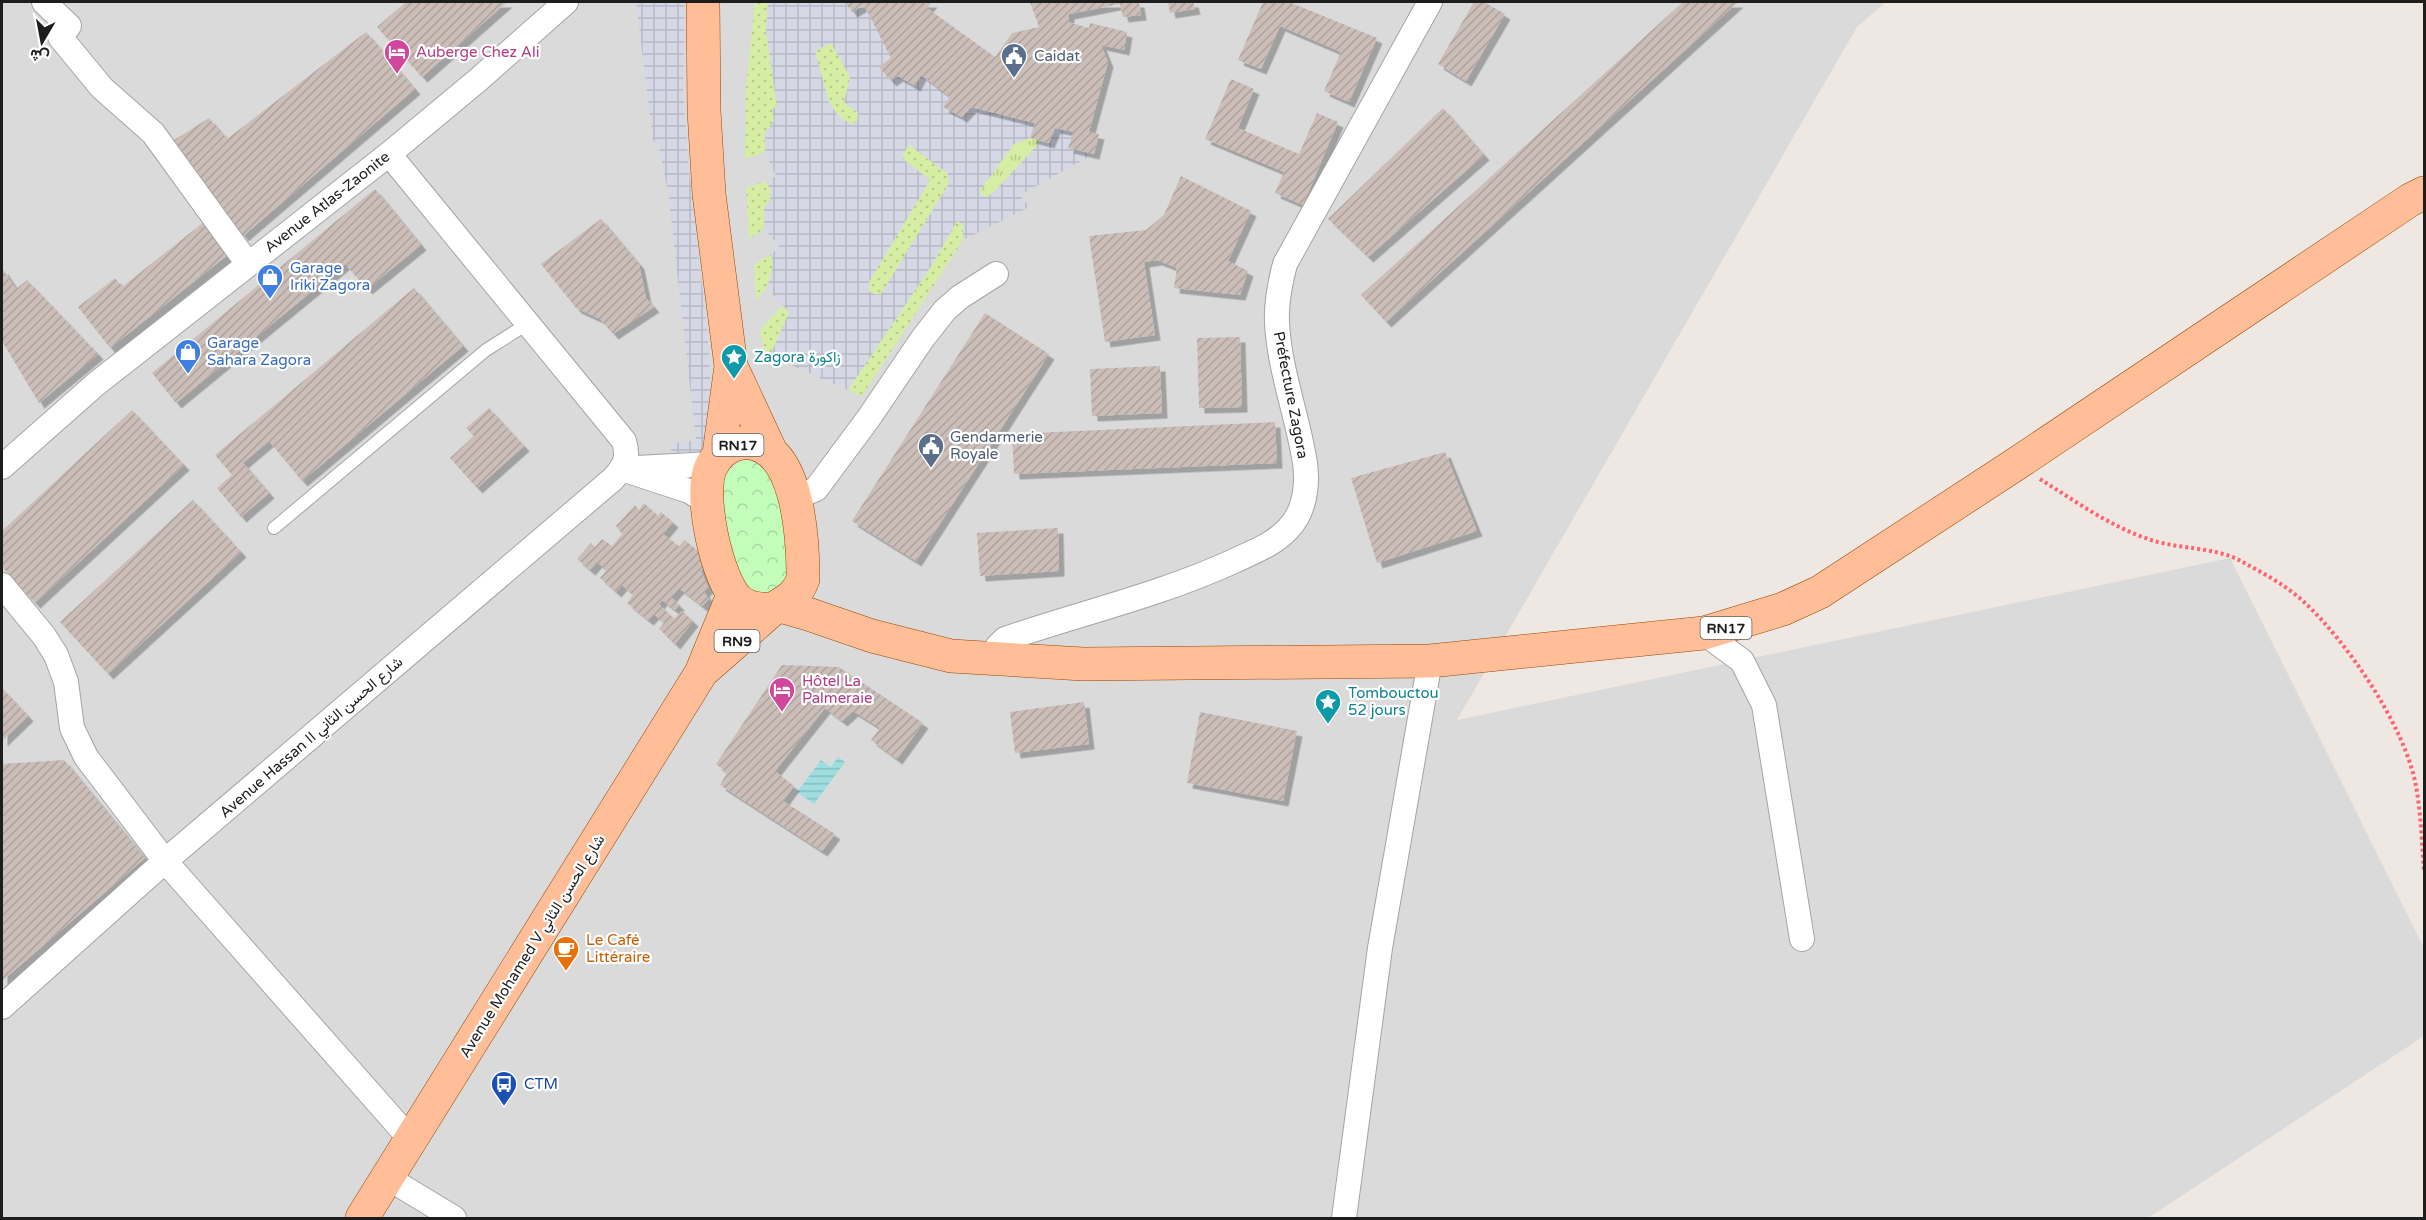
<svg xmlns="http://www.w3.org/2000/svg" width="2426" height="1220" viewBox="0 0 2426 1220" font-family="'Varela Round',Vazirmatn,sans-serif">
	<defs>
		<pattern id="grass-tufts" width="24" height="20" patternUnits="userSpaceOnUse" patternTransform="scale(1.5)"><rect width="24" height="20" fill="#d6eea3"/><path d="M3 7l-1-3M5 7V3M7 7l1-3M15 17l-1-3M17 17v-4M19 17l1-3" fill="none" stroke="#b7cc8c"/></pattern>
		<pattern id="park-crowns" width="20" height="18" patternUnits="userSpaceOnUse" patternTransform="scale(1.5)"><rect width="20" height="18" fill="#c2fdba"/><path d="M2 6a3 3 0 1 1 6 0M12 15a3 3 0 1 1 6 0" fill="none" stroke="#a6d89f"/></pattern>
		<pattern id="garden-dots" width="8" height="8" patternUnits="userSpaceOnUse" patternTransform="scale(1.5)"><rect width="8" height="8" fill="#d6eea3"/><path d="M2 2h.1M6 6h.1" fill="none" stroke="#b7cc8c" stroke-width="1.8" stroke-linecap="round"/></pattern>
		<pattern id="plaza-grid" width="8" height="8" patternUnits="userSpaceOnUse" patternTransform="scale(1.5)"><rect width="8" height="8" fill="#d6d9e5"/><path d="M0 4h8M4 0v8" fill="none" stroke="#b7bac4"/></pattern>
		<pattern id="water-rules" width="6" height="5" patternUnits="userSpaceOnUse" patternTransform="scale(1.5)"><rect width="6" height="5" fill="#9edee0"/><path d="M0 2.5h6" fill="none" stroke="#88bec0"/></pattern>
		<pattern id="building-hatch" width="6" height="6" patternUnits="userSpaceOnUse" patternTransform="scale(1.5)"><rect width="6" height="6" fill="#cbbdb8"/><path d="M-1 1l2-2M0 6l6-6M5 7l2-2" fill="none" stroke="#aea29e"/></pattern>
		<filter id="shadow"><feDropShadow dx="5.5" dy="5.5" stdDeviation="0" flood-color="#0004"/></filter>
	</defs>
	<rect width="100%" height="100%" fill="#efe8e2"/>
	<path fill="#dbdada" d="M2,2H1886L1857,27L1457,720L2230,558L2424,948V1036L2148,1218H2Z"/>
	<path fill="url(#grass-tufts)" d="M1030,138L1041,141L995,191L987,197L981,195L980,189L1015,143Z"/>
	<path fill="url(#park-crowns)" d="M746,460C788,466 786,543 789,575L769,597L748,590L731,557L721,493L726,472L739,462Z"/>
	<path fill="url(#garden-dots)" d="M755,2H768L766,30L777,107L774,121L765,133V152L745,159L746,86Z
		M832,43L850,77L844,102L858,113L859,118L853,125C823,109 823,81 815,51Z
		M909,144L948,174V185L881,294H874L869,291V282L930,180L903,159V154Z
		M766,181L771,191L770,200L764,208V229L749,239L746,188Z
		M957,221L963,224V240L862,396L848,390L932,265Z
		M771,254C775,274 770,286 756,300L754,265Z
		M782,306L789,312L788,316L770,356H765L760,330Z"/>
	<path fill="url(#plaza-grid)" fill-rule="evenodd" d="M636,2H685L683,87L689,170L707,328L715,440L708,449L696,455L674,457L669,444L696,440L668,191L659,147L653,140Z
		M768,2H845L852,12L864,5L891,58L879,67L891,81L898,76L915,86L921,75L950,97L943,107L961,117L971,107L1035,123L1030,138L1014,144L981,189V195L987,197L995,191L1041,141L1049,143L1055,128L1074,132L1069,148L1094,154L1020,195L1025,202L1035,204L963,240V224L957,221L932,265L848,390L770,356L789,312L767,288L773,266L771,254L780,247L764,229V208L770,200L771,191L766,181L776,176L765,152V133L774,121L772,109L777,107L766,30ZM831,43L850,77L844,102L858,113L857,123L853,125L839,117L829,103L815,51ZM909,145L948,174V185L881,294H874L869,291V282L930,180L903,159V154Z"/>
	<path fill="url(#water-rules)" d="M838,757L845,762L814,804L797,792L821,760L831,767Z"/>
	<path fill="url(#building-hatch)" filter="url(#shadow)" d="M406,2H507L422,77L377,27Z
		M845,2H932L927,8L995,57L1012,33L1039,27L1030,2H1139L1141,15L1123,17L1120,4L1069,14L1068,22L1089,28L1090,23L1127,32L1124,50L1101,45L1108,62L1089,132L1099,134L1094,154L1068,148L1074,132L1055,128L1049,143L1030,138L1035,123L971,107L962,117L943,107L950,97L921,75L915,86L898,76L891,81L879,67L891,58L864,5L852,12Z
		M1168,2H1193L1195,9L1170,13Z
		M1263,2H1289L1377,38L1349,102L1324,91L1341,52L1280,26L1261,69L1238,60Z
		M1474,2H1484L1505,14L1466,81L1438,64Z
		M1683,2H1738L1386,322L1361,295Z
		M366,32L415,89L243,236L174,140L209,118L227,139Z
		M1231,79L1254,89L1238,128L1299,154L1317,113L1338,122L1303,205L1275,193L1284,172L1205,139Z
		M1443,108L1484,155L1368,257L1328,219Z
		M1181,176L1251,211L1228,261L1248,271L1240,295L1174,288L1177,268L1157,260L1144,262L1155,335L1105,342L1089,236L1146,230L1164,215Z
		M375,189L421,245L367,289L345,264L176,403L152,373Z
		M209,218L234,250L110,348L78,307L115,278L122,287Z
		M601,219L639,264L646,298L654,307L613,334L600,319L576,308L541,264Z
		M2,268L16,289L27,280L98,354L39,403L2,341Z
		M414,288L463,346L302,481L269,441L243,463L269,493L241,517L217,488L232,475L215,455Z
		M985,313L1049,354L916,561L852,521Z
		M1240,337L1242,407L1199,408L1197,338Z
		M1160,366L1162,413L1092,416L1090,369Z
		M489,408L524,446L477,488L450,458L474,436L466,428Z
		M132,410L184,465L35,603L2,567V531Z
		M1275,422L1277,463L1014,474L1012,434Z
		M1445,452L1477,531L1377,563L1351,478Z
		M193,500L241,552L108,674L60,622Z
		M644,503L658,516L661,512L673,522L663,534L679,546L685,540L699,552L705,566L701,571L708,587L704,592L709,599L702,606L679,588L671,597L679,605L675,610L662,600L659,604L674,619L682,611L693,621L675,644L659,629L664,623L654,614L648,620L627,603L633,595L622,585L616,592L600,578L607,570L597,562L590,570L577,559L591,543L595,547L602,539L612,546L622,534L616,526L635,505L639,510Z
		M1058,528L1059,571L980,576L977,533Z
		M782,665L839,667L923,723L897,759L871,740L880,728L853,711L842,721L825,708L775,771L794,786L783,801L835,834L822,851L720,785L727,773L716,764Z
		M2,688L28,716L2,741Z
		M1084,702L1089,744L1015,753L1010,712Z
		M1200,712L1297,731L1283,801L1187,783Z
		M64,760L145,858L2,981V764Z"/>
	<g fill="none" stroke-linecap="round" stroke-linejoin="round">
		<g stroke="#a4a4a4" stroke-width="14">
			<path id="service" d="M274,528L486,350L527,324"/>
		</g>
		<g stroke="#a4a4a4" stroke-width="26">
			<path id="minor" d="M44,2L69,26L60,37L102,88L153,133L248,264
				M2,467L96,384L389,154L478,80L566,2
				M637,468L712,464
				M622,469L689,491L699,497L708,507
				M795,498L816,489L868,419L923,338L945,310L960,297L996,274
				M2,585L44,636L56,655L66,682L72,728L86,757L165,861L412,1141
				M1704,633L1742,661L1764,705L1802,939
				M993,660L997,647L1005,639C1081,613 1160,595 1234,561C1253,552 1273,545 1288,529C1307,510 1309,477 1303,452C1295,409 1279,366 1277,322C1276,303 1280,283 1285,264L1430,2
				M2,1007L165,861L613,479C625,466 629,458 624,441L389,154
				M388,1178L454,1218
				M1344,1218L1380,948L1430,661"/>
		</g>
		<g stroke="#964700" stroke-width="34">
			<path id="primary" d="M703,2L704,111L709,194L731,366L719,454
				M731,366L771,452
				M780,606L808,614L872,636L951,656L1083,664L1430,661L1704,633L1783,609L1820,592L2016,464L2410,200L2424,193
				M706,668C727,650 747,632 767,614C783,600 795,601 803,579C803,541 799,438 742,443C728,445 717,454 711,467C698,493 717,582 739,601C749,609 760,610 773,609
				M362,1218L701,673L733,595"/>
		</g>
		<path stroke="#ff6370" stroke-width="4" stroke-dasharray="3 3" stroke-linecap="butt" d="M2040,479C2075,501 2111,527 2151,540C2179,549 2213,547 2239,560C2261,572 2286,585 2304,602C2348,643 2405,726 2416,786C2421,814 2422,844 2424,872"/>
		<use href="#service" stroke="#fff" stroke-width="12"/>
		<use href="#minor" stroke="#fff" stroke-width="24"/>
		<use href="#primary" stroke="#ffbe97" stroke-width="33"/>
	</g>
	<defs>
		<g id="hotel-pin" transform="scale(1.35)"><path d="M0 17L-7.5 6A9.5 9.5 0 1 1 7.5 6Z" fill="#d1479c" stroke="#fff"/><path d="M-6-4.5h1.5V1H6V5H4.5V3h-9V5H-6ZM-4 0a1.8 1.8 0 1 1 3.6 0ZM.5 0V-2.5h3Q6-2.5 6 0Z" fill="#fff"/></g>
		<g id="civic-pin" transform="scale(1.35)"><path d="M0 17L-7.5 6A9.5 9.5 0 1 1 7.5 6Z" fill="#5c6f8a" stroke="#fff"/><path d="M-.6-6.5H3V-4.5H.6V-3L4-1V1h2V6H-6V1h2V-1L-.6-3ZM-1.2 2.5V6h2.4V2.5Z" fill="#fff"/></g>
		<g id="shop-pin" transform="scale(1.35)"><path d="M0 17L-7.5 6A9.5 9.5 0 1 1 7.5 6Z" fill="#3f7fe0" stroke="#fff"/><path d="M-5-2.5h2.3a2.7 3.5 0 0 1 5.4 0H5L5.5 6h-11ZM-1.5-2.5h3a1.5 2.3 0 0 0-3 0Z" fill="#fff"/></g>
		<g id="sight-pin" transform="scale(1.35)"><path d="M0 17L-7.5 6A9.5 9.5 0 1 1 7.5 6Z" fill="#0f9aa8" stroke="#fff"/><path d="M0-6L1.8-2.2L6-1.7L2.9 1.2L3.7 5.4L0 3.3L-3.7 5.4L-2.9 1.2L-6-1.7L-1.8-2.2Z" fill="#fff"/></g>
		<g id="cafe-pin" transform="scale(1.35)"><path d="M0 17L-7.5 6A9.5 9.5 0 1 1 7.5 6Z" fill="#e8710a" stroke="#fff"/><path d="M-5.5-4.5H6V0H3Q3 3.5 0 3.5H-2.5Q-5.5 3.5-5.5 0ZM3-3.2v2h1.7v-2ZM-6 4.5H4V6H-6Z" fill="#fff"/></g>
		<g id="bus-pin" transform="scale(1.35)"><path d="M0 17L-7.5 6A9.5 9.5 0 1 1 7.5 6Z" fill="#1a4fb4" stroke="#fff"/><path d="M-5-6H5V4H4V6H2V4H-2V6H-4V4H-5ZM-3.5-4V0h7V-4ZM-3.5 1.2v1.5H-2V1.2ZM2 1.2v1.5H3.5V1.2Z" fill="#fff"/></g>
	</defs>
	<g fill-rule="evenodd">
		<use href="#hotel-pin" x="397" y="52"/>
		<use href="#civic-pin" x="1014" y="56"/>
		<use href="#shop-pin" x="270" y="277"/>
		<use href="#shop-pin" x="188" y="352"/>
		<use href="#sight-pin" x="734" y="357"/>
		<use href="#civic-pin" x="931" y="446"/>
		<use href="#hotel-pin" x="782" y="690"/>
		<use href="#sight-pin" x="1328" y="702"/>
		<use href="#cafe-pin" x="566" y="949"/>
		<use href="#bus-pin" x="504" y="1084"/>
	</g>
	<g text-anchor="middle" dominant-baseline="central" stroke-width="4.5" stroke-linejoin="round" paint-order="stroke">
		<g fill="#fff" stroke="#616161" stroke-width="1.5">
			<rect x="712.5" y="434" width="51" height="22" rx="4.5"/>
			<rect x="1700.5" y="617" width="51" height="22" rx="4.5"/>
			<rect x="714.5" y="630" width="45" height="22" rx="4.5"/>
		</g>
		<g font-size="14" font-weight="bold" fill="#1d1d1d">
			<text x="738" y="445">RN17</text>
			<text x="1726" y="628">RN17</text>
			<text x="737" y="641">RN9</text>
		</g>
		<g font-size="15" fill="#b23c85" stroke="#fff" text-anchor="start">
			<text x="416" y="52">Auberge Chez Ali</text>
			<text x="802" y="681">Hôtel La<tspan x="802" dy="17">Palmeraie</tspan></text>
		</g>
		<g font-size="15" fill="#4e5e75" stroke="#fff" text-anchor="start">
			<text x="1034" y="56">Caidat</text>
			<text x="950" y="437">Gendarmerie<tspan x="950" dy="17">Royale</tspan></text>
		</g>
		<g font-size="15" fill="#1d1d1d" stroke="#fff">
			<text transform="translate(327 202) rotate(-38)">Avenue Atlas-Zaonite</text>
			<text transform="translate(1291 395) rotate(79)">Préfecture Zagora</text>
			<text transform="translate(311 737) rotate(-41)">Avenue Hassan II شارع الحسن الثاني</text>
			<text transform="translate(532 946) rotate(-58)">Avenue Mohamed V شارع الحسن الثاني</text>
		</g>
		<g font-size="15" fill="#366cbe" stroke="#fff" text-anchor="start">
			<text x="290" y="268">Garage<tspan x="290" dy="17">Iriki Zagora</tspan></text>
			<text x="207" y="343">Garage<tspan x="207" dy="17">Sahara Zagora</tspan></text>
		</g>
		<g font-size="15" fill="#0d838f" stroke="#fff" text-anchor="start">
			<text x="754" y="357">Zagora زاكورة</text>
			<text x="1348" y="693">Tombouctou<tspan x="1348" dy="17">52 jours</tspan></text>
		</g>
		<g font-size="15" fill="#c56008" stroke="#fff" text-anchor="start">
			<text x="586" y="940">Le Café<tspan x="586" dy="17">Littéraire</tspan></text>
		</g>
		<g font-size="15" fill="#164399" stroke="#fff" text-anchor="start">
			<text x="524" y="1084">CTM</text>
		</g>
	</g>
	<rect width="2426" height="1220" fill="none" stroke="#1d1d1d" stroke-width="6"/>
	<g transform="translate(42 42) rotate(190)" stroke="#ffffff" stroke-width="4.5" paint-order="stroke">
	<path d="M0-4.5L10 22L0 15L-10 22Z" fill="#1d1d1d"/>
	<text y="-9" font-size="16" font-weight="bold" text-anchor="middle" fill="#1d1d1d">ش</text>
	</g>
</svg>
